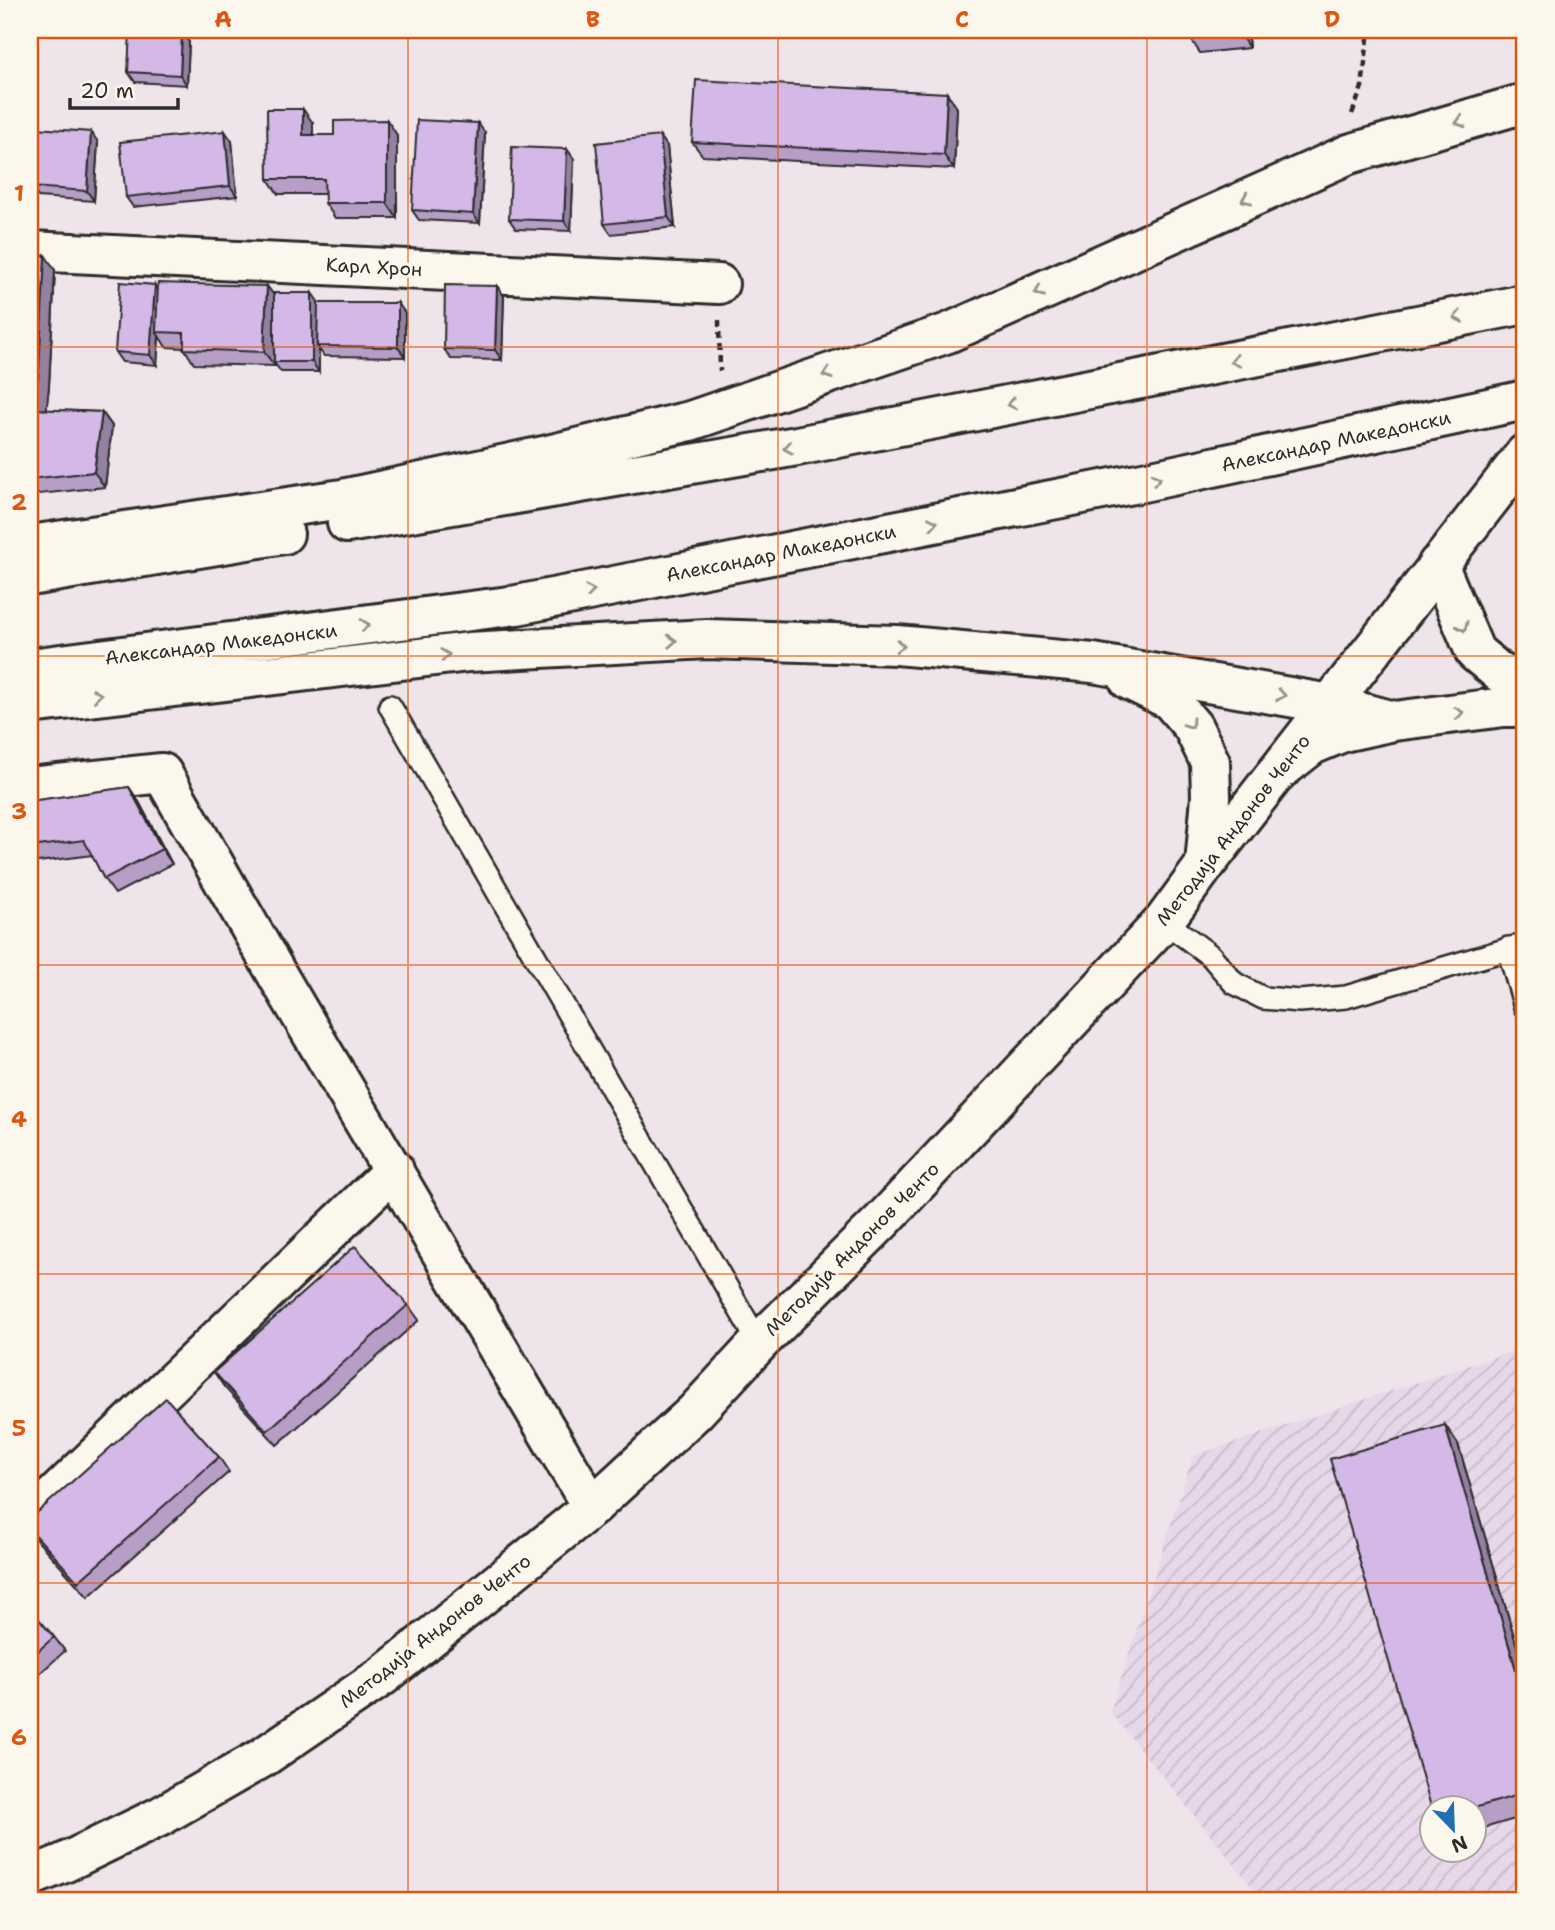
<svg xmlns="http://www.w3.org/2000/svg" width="1555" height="1930" viewBox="0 0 1555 1930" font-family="'Shantell Sans',sans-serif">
	<defs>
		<pattern id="industrial-furrows" width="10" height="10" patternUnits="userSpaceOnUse" patternTransform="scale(1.75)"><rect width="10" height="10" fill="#e7d7e9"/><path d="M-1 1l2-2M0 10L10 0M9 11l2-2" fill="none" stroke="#c6b9c8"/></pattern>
	</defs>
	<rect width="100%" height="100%" fill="#efe4ea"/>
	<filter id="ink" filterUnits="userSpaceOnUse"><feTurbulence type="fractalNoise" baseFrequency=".0143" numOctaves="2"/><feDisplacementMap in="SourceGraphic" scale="14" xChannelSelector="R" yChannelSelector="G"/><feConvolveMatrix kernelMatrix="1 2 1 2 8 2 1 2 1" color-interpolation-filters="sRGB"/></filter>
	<g filter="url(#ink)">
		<path fill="url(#industrial-furrows)" fill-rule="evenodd" d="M1525,1347V1900H1263L1110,1712L1193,1456ZM1432,1808H1474V1850H1432Z"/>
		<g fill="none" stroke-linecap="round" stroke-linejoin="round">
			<g stroke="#2b2b2b" stroke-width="26">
				<path id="service" d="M390,706L759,1343
					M1164,921L1211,956L1234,983L1263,998L1300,1001L1346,997L1525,944
					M1508,948L1525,1007"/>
			</g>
			<g stroke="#2b2b2b" stroke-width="44">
				<path id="minor" d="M30,251L719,284
					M30,787L162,773L279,978L592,1507
					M30,1519L394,1170"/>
			</g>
			<g stroke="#2b2b2b" stroke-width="44">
				<path id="tertiary" d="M347,523L797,446L1525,304
					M30,545L342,499L548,455L690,421L948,333L1349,154L1525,103
					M1438,564L1475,652L1499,672L1525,686
					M30,576L284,534
					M30,668L517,605L1143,482L1525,400
					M1129,680L1170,700L1193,727L1210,762L1211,797L1205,865
					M30,704L469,652L707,639L897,645L1093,663L1330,704L1394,721
					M1284,767L1312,745L1343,732L1394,721L1504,707H1525"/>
			</g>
			<g stroke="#2b2b2b" stroke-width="44">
				<path id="secondary" d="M30,1877L64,1863L161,1816L262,1758L384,1675L592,1507L695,1412L759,1343L883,1220L1164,921L1205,865L1525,454"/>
			</g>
			<path stroke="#2b2b2b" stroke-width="4.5" stroke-dasharray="7 5" stroke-linecap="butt" d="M1352,114L1362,87L1369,30
				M719,320L720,371"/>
			<use href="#service" stroke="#fbf7ec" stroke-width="21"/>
			<use href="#minor" stroke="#fbf7ec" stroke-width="38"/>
			<use href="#tertiary" stroke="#fbf7ec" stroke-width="38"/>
			<use href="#secondary" stroke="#fbf7ec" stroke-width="38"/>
		</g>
		<path fill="#b69ec7" stroke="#2b2b2b" stroke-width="2" d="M1189,30H1279V35L1248,38L1249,48L1200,53L1190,38Z
			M182,32L189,42L187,85L135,82L128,72Z
			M947,93L957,108L954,169L703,156L692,142Z
			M30,113H33L40,123V129L98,142L94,201L38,197L35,192V194H30Z
			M313,123V135H397V218H335L325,203V194H278L268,179Z
			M485,133L480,223L419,220L412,210Z
			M660,136L667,146L675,227L611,234L604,224Z
			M232,141L237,196L133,207L126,197Z
			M567,149L574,159L571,231L516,229L509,219Z
			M30,254L55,270L49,386L46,410L102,412L112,426L105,487L30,495Z
			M267,286L274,296L319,303L405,313V357L324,356L319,349V372H281L275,364V366L194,364L184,348L166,347L159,336L157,365L122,362L115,352L158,289Z
			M497,286L504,296L502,360L451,359L444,349Z
			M129,787L139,802L172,864L115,894L104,879L92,855L30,863V801Z
			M408,1305L419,1320L277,1445L224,1387L214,1372Z
			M1445,1425L1458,1444L1525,1674V1816L1474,1831V1808Z
			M219,1457L229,1472L88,1597L35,1538L30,1531V1519Z
			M30,1609L54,1637L65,1651L30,1682Z"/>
		<path fill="#9481a2" stroke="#2b2b2b" stroke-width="2" d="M1238,30H1242L1248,38L1249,48L1239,33Z
			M182,32L189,42L187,85L180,75Z
			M947,93L957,108L954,169L944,155Z
			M303,109L313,123V150L303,135Z
			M33,113L40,123L35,187H31L35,192V194L30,187V157Z
			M387,120L397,135V218L387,203Z
			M478,123L485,133L480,223L473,214Z
			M225,131L232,141L237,196L230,186Z
			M91,132L98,142L94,201L87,191Z
			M660,136L667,146L675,227L668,217Z
			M567,149L574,159L571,231L564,221Z
			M45,255L55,270L49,386L45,424L34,409Z
			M155,285L162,295L156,332L159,336L157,365L150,355Z
			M267,286L278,301L274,362L275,366L264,352Z
			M497,286L504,296L502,360L495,350Z
			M312,293L319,303L317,346L319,349V372L312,362Z
			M398,303L405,313V357L398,347Z
			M102,412L112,426L105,487L94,472Z
			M129,787L139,802L172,864L162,849Z
			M1445,1425L1458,1444L1525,1674V1701Z"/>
		<path fill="#d4b8e7" stroke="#2b2b2b" stroke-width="2" d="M130,30L182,32L180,75L128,72Z
			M1189,30H1238L1239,33L1190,38Z
			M696,80L947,93L944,155L692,142Z
			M267,109H303V135H334V121L387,120V203H325L324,179H268Z
			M30,113H33L30,157Z
			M417,120L478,123L473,214L412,210Z
			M36,128L91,132L87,191L31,187Z
			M225,131L230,186L126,197L120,142Z
			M660,136L668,217L604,224L596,143Z
			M512,147L567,149L564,221L509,219Z
			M30,254L45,255L39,371L34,409L102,412L94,472L30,479Z
			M120,282L155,285L150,355L115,352Z
			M158,283L267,286L264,352L184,349V333L156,332Z
			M445,285L497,286L495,350L444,349Z
			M274,293H312V362H274Z
			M318,303H398V347L317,346Z
			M129,787L162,849L104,879L84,840L30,847V801Z
			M355,1246L408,1305L267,1431L214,1372Z
			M166,1398L219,1457L78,1582L30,1529V1519Z
			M1445,1425L1525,1701V1793L1474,1808H1432V1810L1330,1459Z
			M30,1609L54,1637L30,1658Z"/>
		<defs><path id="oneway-chevron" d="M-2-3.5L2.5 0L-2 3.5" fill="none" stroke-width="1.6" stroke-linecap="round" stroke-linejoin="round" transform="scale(1.75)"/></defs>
		<g stroke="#93918c">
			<use href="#oneway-chevron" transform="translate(1460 122) rotate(164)"/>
			<use href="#oneway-chevron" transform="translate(1246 199) rotate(156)"/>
			<use href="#oneway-chevron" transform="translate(1039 292) rotate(156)"/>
			<use href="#oneway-chevron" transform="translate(1458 317) rotate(169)"/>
			<use href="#oneway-chevron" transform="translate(1235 361) rotate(169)"/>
			<use href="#oneway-chevron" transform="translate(827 374) rotate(161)"/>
			<use href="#oneway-chevron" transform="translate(1012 404) rotate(169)"/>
			<use href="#oneway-chevron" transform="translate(788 448) rotate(170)"/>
			<use href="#oneway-chevron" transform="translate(1156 479) rotate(-12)"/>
			<use href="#oneway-chevron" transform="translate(933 523) rotate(-11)"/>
			<use href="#oneway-chevron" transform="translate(590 591) rotate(-11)"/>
			<use href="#oneway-chevron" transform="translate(365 625) rotate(-7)"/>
			<use href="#oneway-chevron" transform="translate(1463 627) rotate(66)"/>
			<use href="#oneway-chevron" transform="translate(672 641) rotate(-3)"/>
			<use href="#oneway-chevron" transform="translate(900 646) rotate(4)"/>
			<use href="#oneway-chevron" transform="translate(445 655) rotate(-7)"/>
			<use href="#oneway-chevron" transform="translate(97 695) rotate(-8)"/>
			<use href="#oneway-chevron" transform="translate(1281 695) rotate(10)"/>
			<use href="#oneway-chevron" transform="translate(1459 713) rotate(-7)"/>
			<use href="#oneway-chevron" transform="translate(1190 724) rotate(55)"/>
		</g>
	</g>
	<path fill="none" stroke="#df570e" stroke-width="2" stroke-opacity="0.55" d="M408,30V1900M778,30V1900M1147,30V1900M30,347H1525M30,656H1525M30,965H1525M30,1274H1525M30,1583H1525"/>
	<g text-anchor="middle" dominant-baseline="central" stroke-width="6" stroke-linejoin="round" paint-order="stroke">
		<g font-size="19" fill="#2b2b2b" stroke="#fbf7ec">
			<text transform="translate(374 267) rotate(3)">Карл Хрон</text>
			<text transform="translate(1336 441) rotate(-12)">Александар Македонски</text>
			<text transform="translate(781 553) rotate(-11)">Александар Македонски</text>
			<text transform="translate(221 644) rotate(-7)">Александар Македонски</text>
			<text transform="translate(1233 830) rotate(-52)">Методија Андонов Ченто</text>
			<text transform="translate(852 1249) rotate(-45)">Методија Андонов Ченто</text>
			<text transform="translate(435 1631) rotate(-38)">Методија Андонов Ченто</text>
		</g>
	</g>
	<rect width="1555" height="1930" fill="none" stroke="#fbf7ec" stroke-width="77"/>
	<g transform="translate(1453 1829) rotate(157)"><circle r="33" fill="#fbf7ec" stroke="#a8a59f" stroke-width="2"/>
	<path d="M0-5L12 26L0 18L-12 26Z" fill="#1f6fb2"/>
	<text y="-10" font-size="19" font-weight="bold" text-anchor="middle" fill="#2b2b2b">N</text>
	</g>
	<path d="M70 98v10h108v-10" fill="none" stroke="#2b2b2b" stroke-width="3.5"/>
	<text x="80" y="98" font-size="21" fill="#2b2b2b" stroke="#fbf7ec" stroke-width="5" paint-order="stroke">20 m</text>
	<rect x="38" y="38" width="1478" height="1854" fill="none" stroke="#df570e" stroke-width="2.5"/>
	<g font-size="23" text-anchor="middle" font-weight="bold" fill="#df570e">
		<text x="223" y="27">A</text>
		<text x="593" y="27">B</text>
		<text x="962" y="27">C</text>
		<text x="1332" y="27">D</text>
		<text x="19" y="201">1</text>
		<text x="19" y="510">2</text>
		<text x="19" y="819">3</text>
		<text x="19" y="1127">4</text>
		<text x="19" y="1436">5</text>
		<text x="19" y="1745">6</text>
	</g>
</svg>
